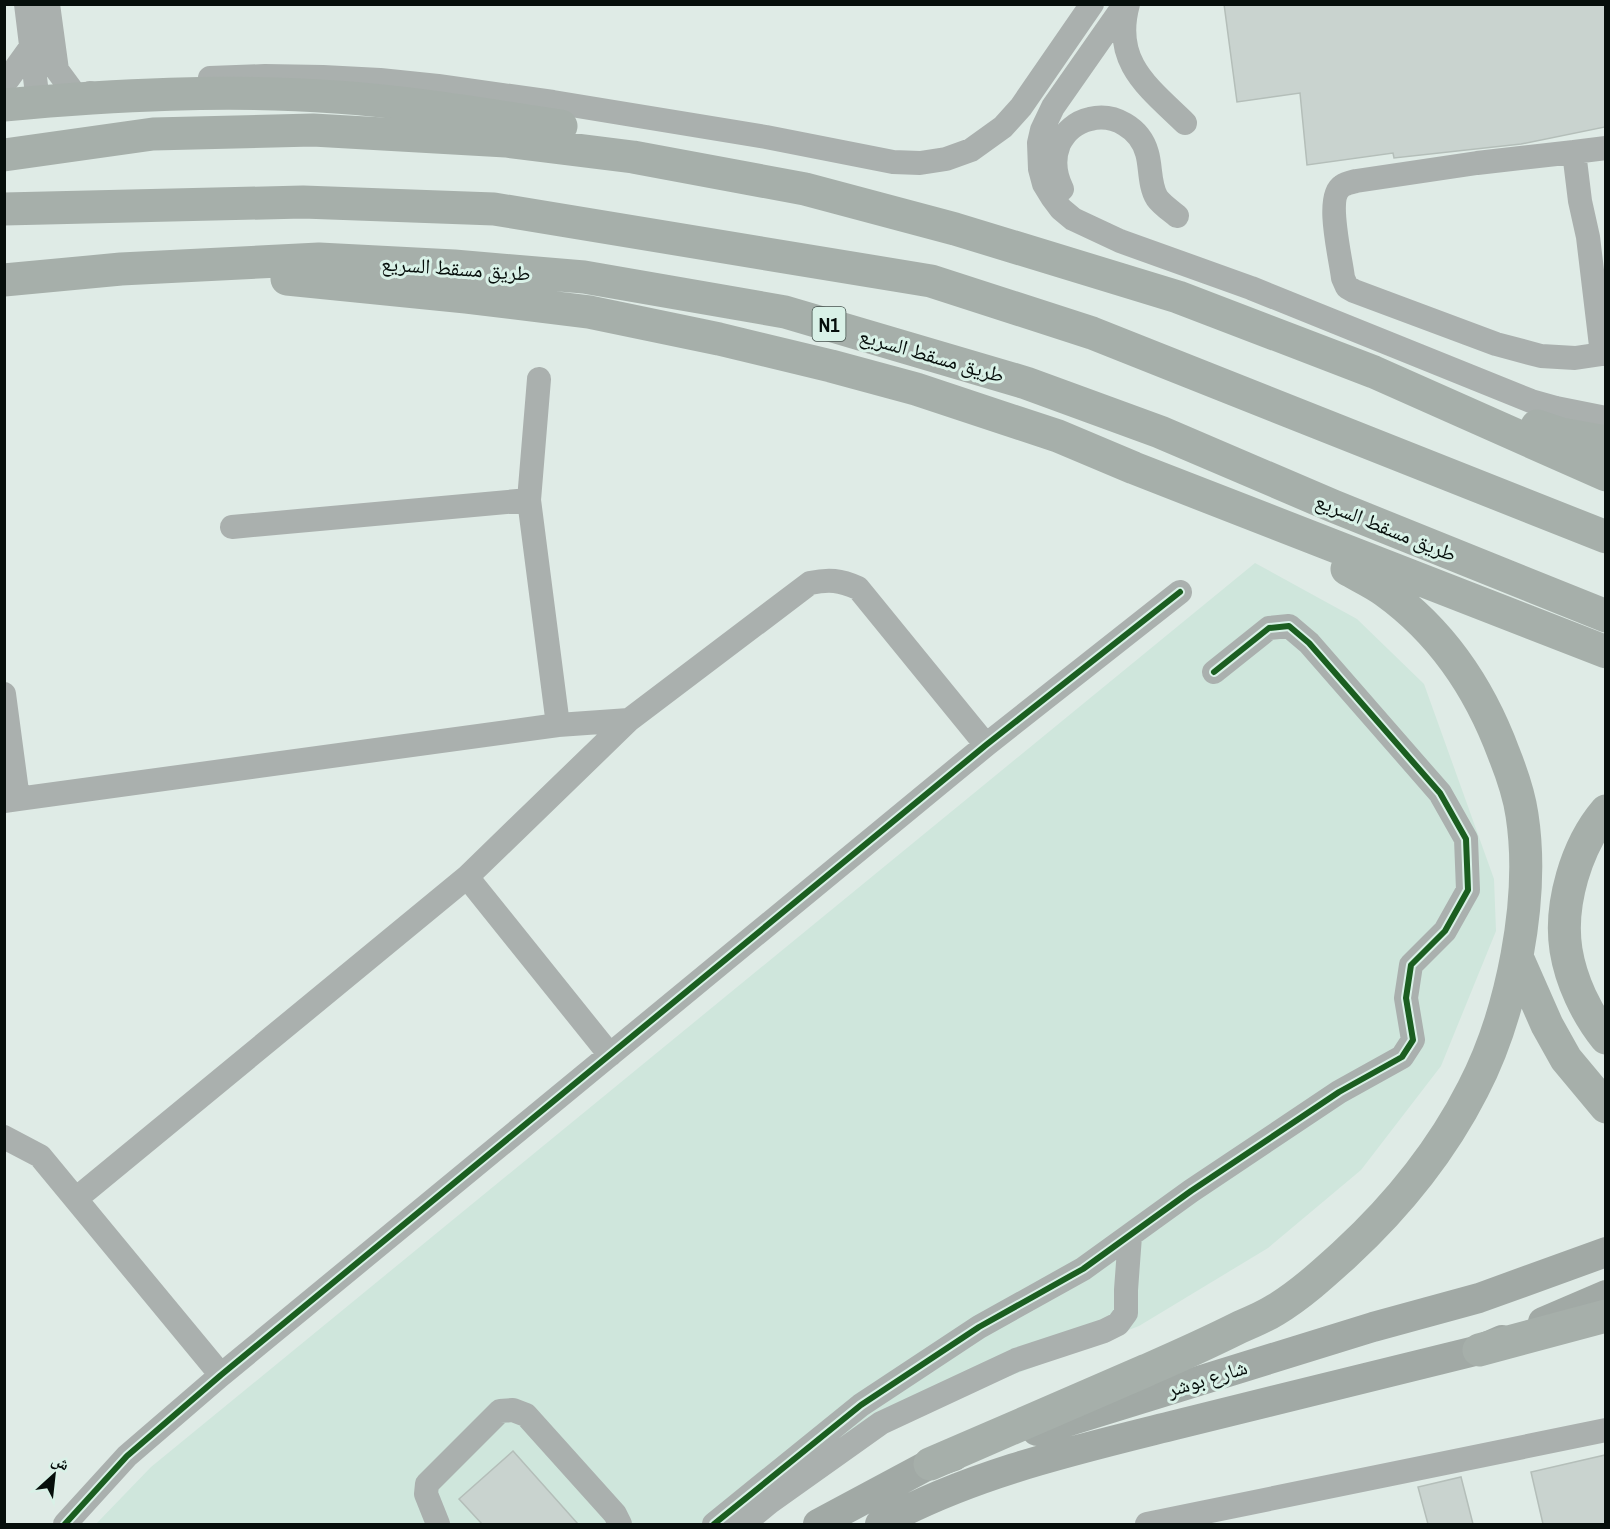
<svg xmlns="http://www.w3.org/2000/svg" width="1610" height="1529" viewBox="0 0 1610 1529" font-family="'Archivo Narrow','Noto Naskh Arabic',sans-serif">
	<rect width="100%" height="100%" fill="#dfebe6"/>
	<path fill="#cfe6dc" d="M1255,563L1357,619L1424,684L1494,879L1496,931L1441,1066L1361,1170L1268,1248L1139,1326L904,1417L755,1524H96L151,1467Z"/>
	<path fill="#c9d3cf" stroke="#b4beb9" stroke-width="1.5" d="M1224,4H1605V127L1521,144L1394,158L1393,153L1307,165L1300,93L1237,102Z
		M513,1451L578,1524H482L459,1499Z
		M1605,1455V1524H1543L1531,1472Z
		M1461,1477L1473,1524H1428L1418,1487Z"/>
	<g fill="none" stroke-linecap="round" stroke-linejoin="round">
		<path stroke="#aab0ae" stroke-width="24" d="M26,4L38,102
			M48,4L57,70L79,100L90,93
			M1125,4L1053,107L1042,130L1039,143L1040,169L1044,184L1052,197L1061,209L1073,219L1120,241L1251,288L1531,401L1556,408L1606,418
			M1128,4C1112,62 1148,87 1185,123
			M210,78L265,76L323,77L380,80L438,86L553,102L766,137L893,162L920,163L946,159L971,150L1003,127L1021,107L1092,4
			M4,82L8,79L31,47
			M1606,148L1574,152L1580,201L1588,237L1602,354H1606
			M1574,152L1477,163L1356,181C1352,182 1346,183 1342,186C1325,197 1341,259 1343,278L1347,287L1354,291L1496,344L1541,356L1575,358L1602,354
			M1062,189C1055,175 1053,159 1059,144C1065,132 1076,122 1090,119C1114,113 1140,128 1147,153C1151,166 1149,185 1157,198C1161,204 1171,211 1177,216
			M539,379L529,500L558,725L629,720
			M232,527L529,500
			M4,694L18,799L4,801
			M18,799L558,725
			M467,877L629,720L810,583C829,579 840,580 858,588L986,745
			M4,1137L40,1156L221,1375
			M77,1198L467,877L610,1055
			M65,1524L127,1456L221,1375L986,745L1180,592
			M438,1524L426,1494L427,1484L500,1411L513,1410L526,1415L615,1514L620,1524
			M714,1524L861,1405L979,1327L1083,1269L1191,1191L1339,1092L1402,1057L1413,1040L1406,998L1411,965L1445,931L1468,890L1466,839L1440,793L1309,643L1289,626L1269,628L1214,672
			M743,1524L770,1502L881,1423L1016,1360L1104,1331L1118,1324L1126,1313V1290L1130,1236
			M1147,1524L1606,1430"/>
		<path stroke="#a1a9a5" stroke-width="30" d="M1543,1322L1606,1295
			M1037,1431L1373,1327L1479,1298L1606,1252
			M818,1524L930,1464L954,1456
			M880,1524C970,1474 1075,1450 1175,1425C1277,1400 1378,1375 1479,1350L1502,1340"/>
		<path stroke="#a6afaa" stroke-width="33" d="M4,105C114,95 226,89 336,97C411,102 486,115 561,126
			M4,155L153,134L313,130L506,141L633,157L805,189L955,229L1178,297L1374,372L1606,475
			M4,209L303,202L494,209L931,281L1092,333L1606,537
			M287,279L466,297L589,312L719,339L831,366L916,389L1058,436L1134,468L1606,652
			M4,280L121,269L319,259L454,266L584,277L785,312L1026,383L1160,432L1333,506L1606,616
			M1537,426L1561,434L1606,442
			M1606,811C1576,846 1559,905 1566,950C1571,981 1586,1013 1606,1038
			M1517,957L1547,1025L1566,1059L1606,1107
			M1479,1350L1606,1316
			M930,1464C1003,1432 1075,1401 1147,1370C1179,1356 1210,1342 1240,1327C1252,1322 1264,1317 1275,1310C1300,1295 1323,1274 1345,1254C1397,1206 1441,1152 1473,1089C1512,1014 1535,899 1522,815C1519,794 1512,774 1504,754C1480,689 1442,632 1385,591C1374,583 1359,576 1347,569"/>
		<g stroke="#d9f1e7" stroke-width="10">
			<path id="cycleway" d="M65,1524L127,1456L221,1375L986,745L1180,592
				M714,1524L861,1405L979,1327L1083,1269L1191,1191L1339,1092L1402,1057L1413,1040L1406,998L1411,965L1445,931L1468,890L1466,839L1440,793L1309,643L1289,626L1269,628L1214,672"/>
		</g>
		<use href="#cycleway" stroke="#1b5e20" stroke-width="6"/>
	</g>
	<g text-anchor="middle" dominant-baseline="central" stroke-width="6" stroke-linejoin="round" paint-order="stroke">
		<rect fill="#d9f1e7" stroke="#45524d" stroke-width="1.5" x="812.5" y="307" width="33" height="34" rx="4.5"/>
		<g font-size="20" font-weight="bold" fill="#060e0b">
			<text x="829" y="324">N1</text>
		</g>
		<g font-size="21" fill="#060e0b" stroke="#d9f1e7">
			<text transform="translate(456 268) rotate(4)">طريق مسقط السريع</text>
			<text transform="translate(932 355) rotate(16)">طريق مسقط السريع</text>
			<text transform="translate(1386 527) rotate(22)">طريق مسقط السريع</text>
			<text transform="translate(1207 1378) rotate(-17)">شارع بوشر</text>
		</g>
	</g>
	<rect width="1610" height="1529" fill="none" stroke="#060e0b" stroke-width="12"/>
	<g transform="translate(54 1475) rotate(27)" stroke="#d9f1e7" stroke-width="4.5" paint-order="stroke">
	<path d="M0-4.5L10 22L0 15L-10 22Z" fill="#060e0b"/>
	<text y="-9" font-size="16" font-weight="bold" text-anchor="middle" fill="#060e0b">ش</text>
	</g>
</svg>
